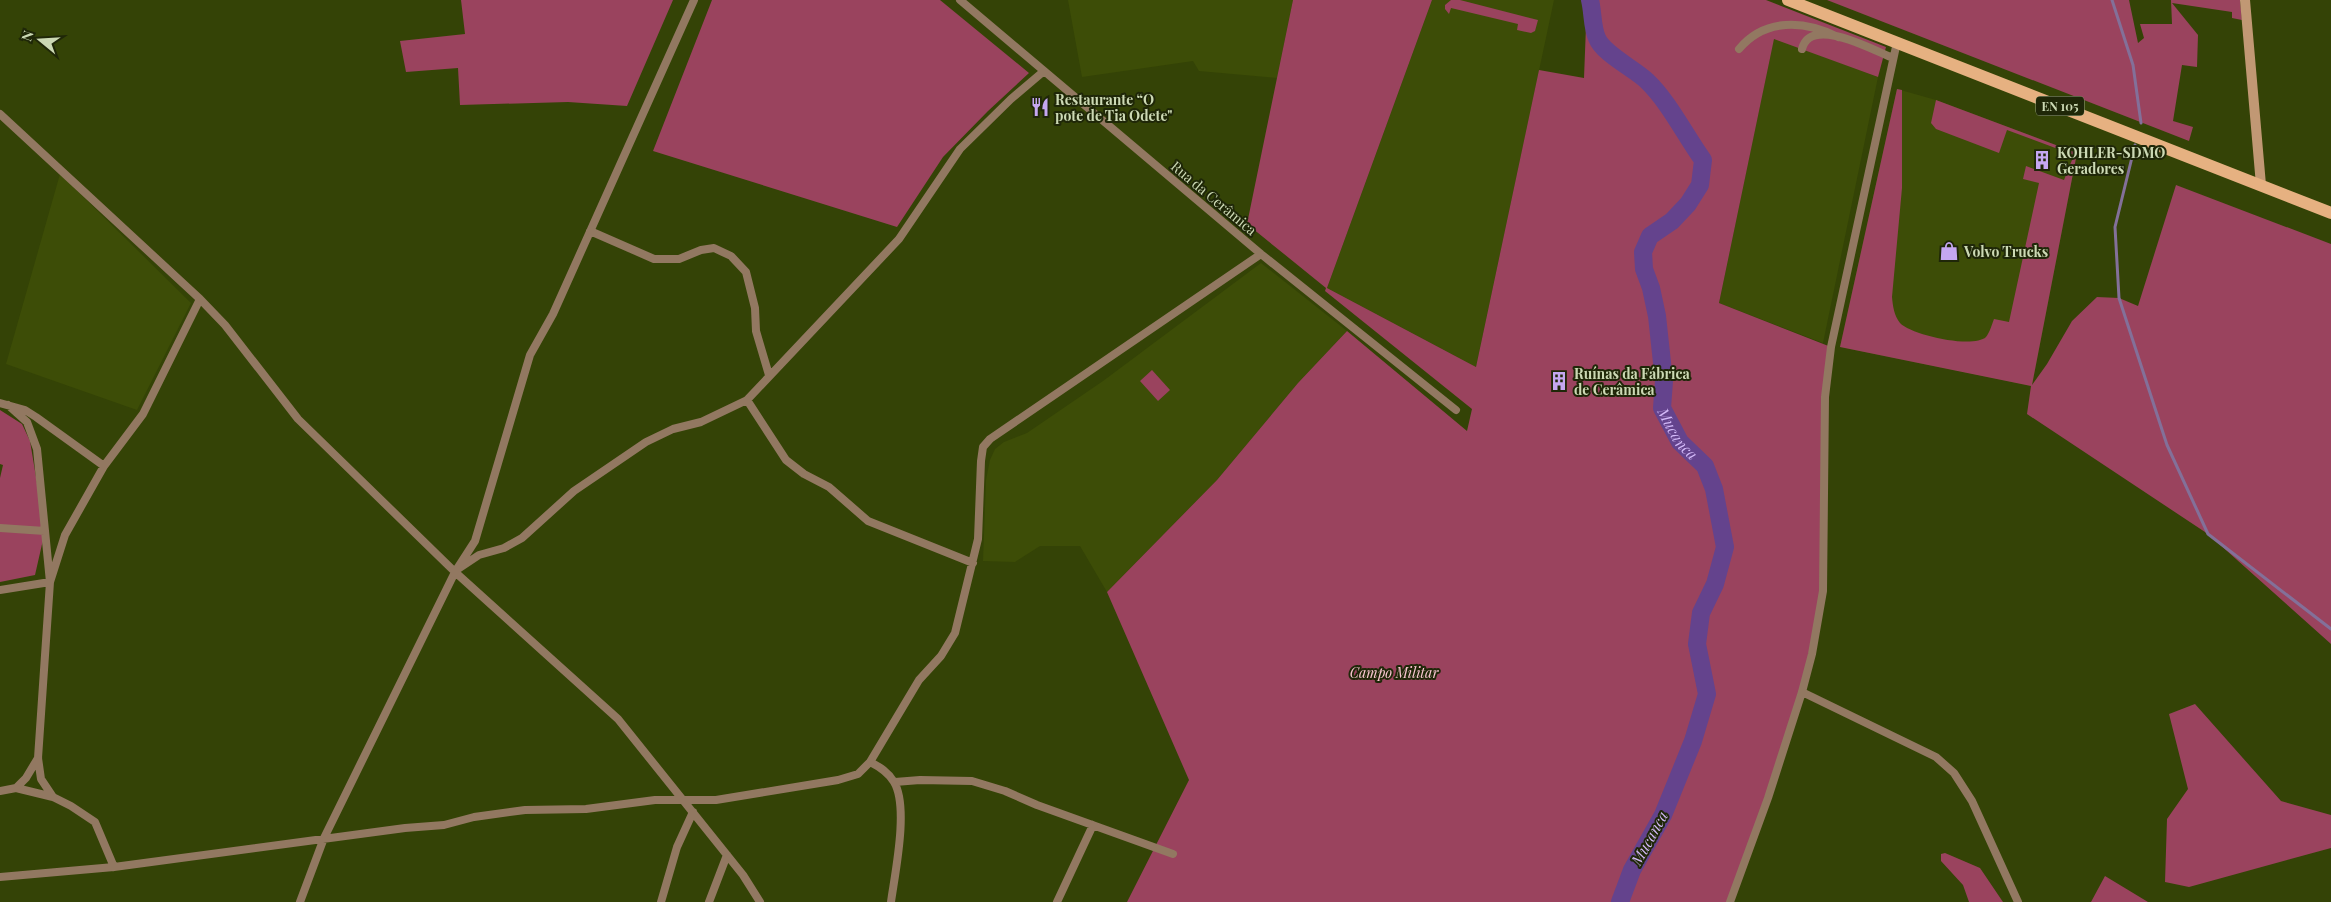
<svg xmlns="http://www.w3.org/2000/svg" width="2331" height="902" viewBox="0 0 2331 902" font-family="'Playfair Display',serif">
	<rect width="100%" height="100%" fill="#344306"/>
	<path fill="#3d4d07" d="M1068,0H1293L1277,78L1199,71L1193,61L1082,77Z
		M1432,0H1554L1476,367L1327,288Z
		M1774,38L1878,77L1823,343L1719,303Z
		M1897,89L1936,100L2077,153L2032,386L1840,347Z
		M60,174L191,303L137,410L6,364Z
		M1261,263L1347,331L1298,383L1217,480L1107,592L1080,546H1040L1015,562L983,561L986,480L990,460L995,449L1004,442L1027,433L1103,381Z"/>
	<path fill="#9a435e" d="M461,0H673L627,106L568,102L460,105L458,68L406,72L400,41L465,34Z
		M712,0H940L1029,73L988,111L943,157L897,227L653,151Z
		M1293,0H1432L1327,288L1476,367L1539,70L1584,78L1587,0H1766L1886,47L1878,77L1774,39L1719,303L1831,347L1825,397L1823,591L1802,692L1730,902H1127L1189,780L1107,592L1217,480L1298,383L1347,331L1467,431L1472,409L1325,291L1326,288L1247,224Z
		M1451,0H1460L1538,20L1535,31L1531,33L1517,30L1518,24L1451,8L1449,14L1445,9V5Z
		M1827,0H2129L2138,43L2144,38L2140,24H2172L2171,0H2240L2242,20L2232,18V12L2172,3L2198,35L2197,67L2182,65L2173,121L2193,127L2189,141Z
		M1897,89L1902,90V188L1892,297C1893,307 1894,315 1900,323C1911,335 1973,349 1986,337C1990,332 1992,324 1994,319L2009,322L2039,183L2023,179L2026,166L2064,180L2074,155L2007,130L1999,153L1936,129L1931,123L1936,100L2077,153L2032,385L2047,364L2072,321L2097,297L2119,298L2138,306L2176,185L2331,244V644L2208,534L2027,414L2031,386L1840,347Z
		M1152,370L1170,390L1158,401L1140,381Z
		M0,410L22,424L30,441L45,531L35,575L0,582V478L3,465L0,464Z
		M2195,704L2281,801L2331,815V848L2189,887L2165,882L2167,819L2188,789L2169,714Z
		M1945,853L1980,868L2003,902H1969L1963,885L1941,861V854Z
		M2105,876L2148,902H2091Z"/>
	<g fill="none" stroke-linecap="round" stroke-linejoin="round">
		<path stroke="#837099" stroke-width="3" d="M2112,0L2133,65L2141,123
			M2135,145L2115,227L2119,298L2167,445L2208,534L2331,629"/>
		<path stroke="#64438d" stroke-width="18" id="s1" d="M1590,0C1593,12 1592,27 1597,38C1603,54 1635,69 1647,81C1669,102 1685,135 1703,160L1700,185L1688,204L1672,221L1650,236L1643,252L1644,269L1651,288L1657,316L1664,381L1662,408L1680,442L1705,466L1714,489L1725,547L1715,584L1701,613L1697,644L1707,694L1693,741L1663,815L1632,870L1620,902"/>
		<path stroke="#927861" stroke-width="8" d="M960,0L1261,254L1456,410
			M1739,49C1765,18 1804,20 1838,37
			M1802,49C1810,15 1873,50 1893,58
			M0,114L200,299L225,325L298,419L455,572L618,719L743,875L760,902
			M590,231L654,259H679L701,250L714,248L731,256L746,272L755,308L756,331L769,375
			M747,400L786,460L804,474L829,487L868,521L973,563
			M0,403L25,410L36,417L104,466
			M0,528L45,531
			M458,569L479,555L504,548L522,538L574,491L646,442L673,429L701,422L747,400L899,239L960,149L1011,99L1044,71
			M0,590L50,582L37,449L27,422L8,405
			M1802,692L1936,757L1954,773L1972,801L2018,902
			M870,762C880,767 888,772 894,782C909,807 895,873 891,902
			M895,782L920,780L972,781L1005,791L1037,805L1173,854
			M16,788L53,797L71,806L95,822L114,867
			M0,791L16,788L26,778L38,758
			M53,797L41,779L38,758L50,582L65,535L104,466L143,414L200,299
			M0,877L114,867L405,828L444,825L474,817L525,810L586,809L655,800H716L838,780L858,774L870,762L919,680L941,656L955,633L978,539L981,461L983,447L990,439L1261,254
			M300,902L324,838L455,572L475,541L530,355L553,314L694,0
			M661,902L677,847L693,812
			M709,902L727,855
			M1057,902L1093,825
			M1730,902L1768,798L1802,692L1812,654L1823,591L1825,397L1831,347L1897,42"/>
		<path stroke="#c19874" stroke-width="10" d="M2245,0L2261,185"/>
		<path stroke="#e6b181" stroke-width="12" d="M1788,0L2331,213"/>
	</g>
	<defs>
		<g id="restaurant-bare" transform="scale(1.5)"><path d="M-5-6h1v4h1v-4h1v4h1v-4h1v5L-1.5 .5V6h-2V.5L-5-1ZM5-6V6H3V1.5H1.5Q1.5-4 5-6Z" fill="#c5a7f1" stroke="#1f2708" stroke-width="2.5" paint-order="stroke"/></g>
		<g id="building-bare" transform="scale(1.5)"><path d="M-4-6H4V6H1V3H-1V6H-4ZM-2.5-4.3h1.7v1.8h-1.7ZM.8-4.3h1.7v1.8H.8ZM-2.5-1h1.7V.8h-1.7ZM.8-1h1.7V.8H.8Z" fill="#c5a7f1" stroke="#1f2708" stroke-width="2.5" paint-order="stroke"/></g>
		<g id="shop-bare" transform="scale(1.5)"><path d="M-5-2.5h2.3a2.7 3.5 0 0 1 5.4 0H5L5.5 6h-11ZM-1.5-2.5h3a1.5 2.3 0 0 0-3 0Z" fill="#c5a7f1" stroke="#1f2708" stroke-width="2.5" paint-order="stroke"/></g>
	</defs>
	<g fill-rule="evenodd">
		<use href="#restaurant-bare" x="1040" y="107"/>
		<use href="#building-bare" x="2042" y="160"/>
		<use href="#shop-bare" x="1949" y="251"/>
		<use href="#building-bare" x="1559" y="381"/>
	</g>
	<g text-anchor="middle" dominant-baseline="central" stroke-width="4" stroke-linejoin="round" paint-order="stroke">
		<rect fill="#1f2708" stroke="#98a480" stroke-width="1" x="2036" y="96.5" width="48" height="19" rx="4"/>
		<g font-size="12" font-weight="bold" fill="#ccd9b4">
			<text x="2060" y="106">EN 105</text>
		</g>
		<g font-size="14" font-weight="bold" fill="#ccd9b4" stroke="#1f2708" text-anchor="start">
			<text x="1055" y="99">Restaurante “O<tspan x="1055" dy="16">pote de Tia Odete"</tspan></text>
			<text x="2057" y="152">KOHLER-SDMO<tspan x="2057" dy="16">Geradores</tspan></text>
			<text x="1964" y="251">Volvo Trucks</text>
			<text x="1574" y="373">Ruínas da Fábrica<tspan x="1574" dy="16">de Cerâmica</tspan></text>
		</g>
		<g font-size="14" fill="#ccd9b4" stroke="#1f2708">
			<text transform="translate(1214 198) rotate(40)">Rua da Cerâmica</text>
		</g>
		<g font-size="14" font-style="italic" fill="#fbc7d3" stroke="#1f2708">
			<text x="1394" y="672">Campo Militar</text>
		</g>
		<g font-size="15" font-style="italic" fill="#d3b9f8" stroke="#1f2708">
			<text stroke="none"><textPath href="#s1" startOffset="506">Mucanca</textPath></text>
			<text transform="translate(1649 838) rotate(-61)">Mucanca</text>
		</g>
	</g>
	<g transform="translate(40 40) rotate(288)" stroke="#1f2708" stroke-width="4" paint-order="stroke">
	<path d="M0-4L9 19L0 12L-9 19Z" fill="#ccd9b4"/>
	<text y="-8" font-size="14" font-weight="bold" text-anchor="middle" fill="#ccd9b4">N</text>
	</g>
</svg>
